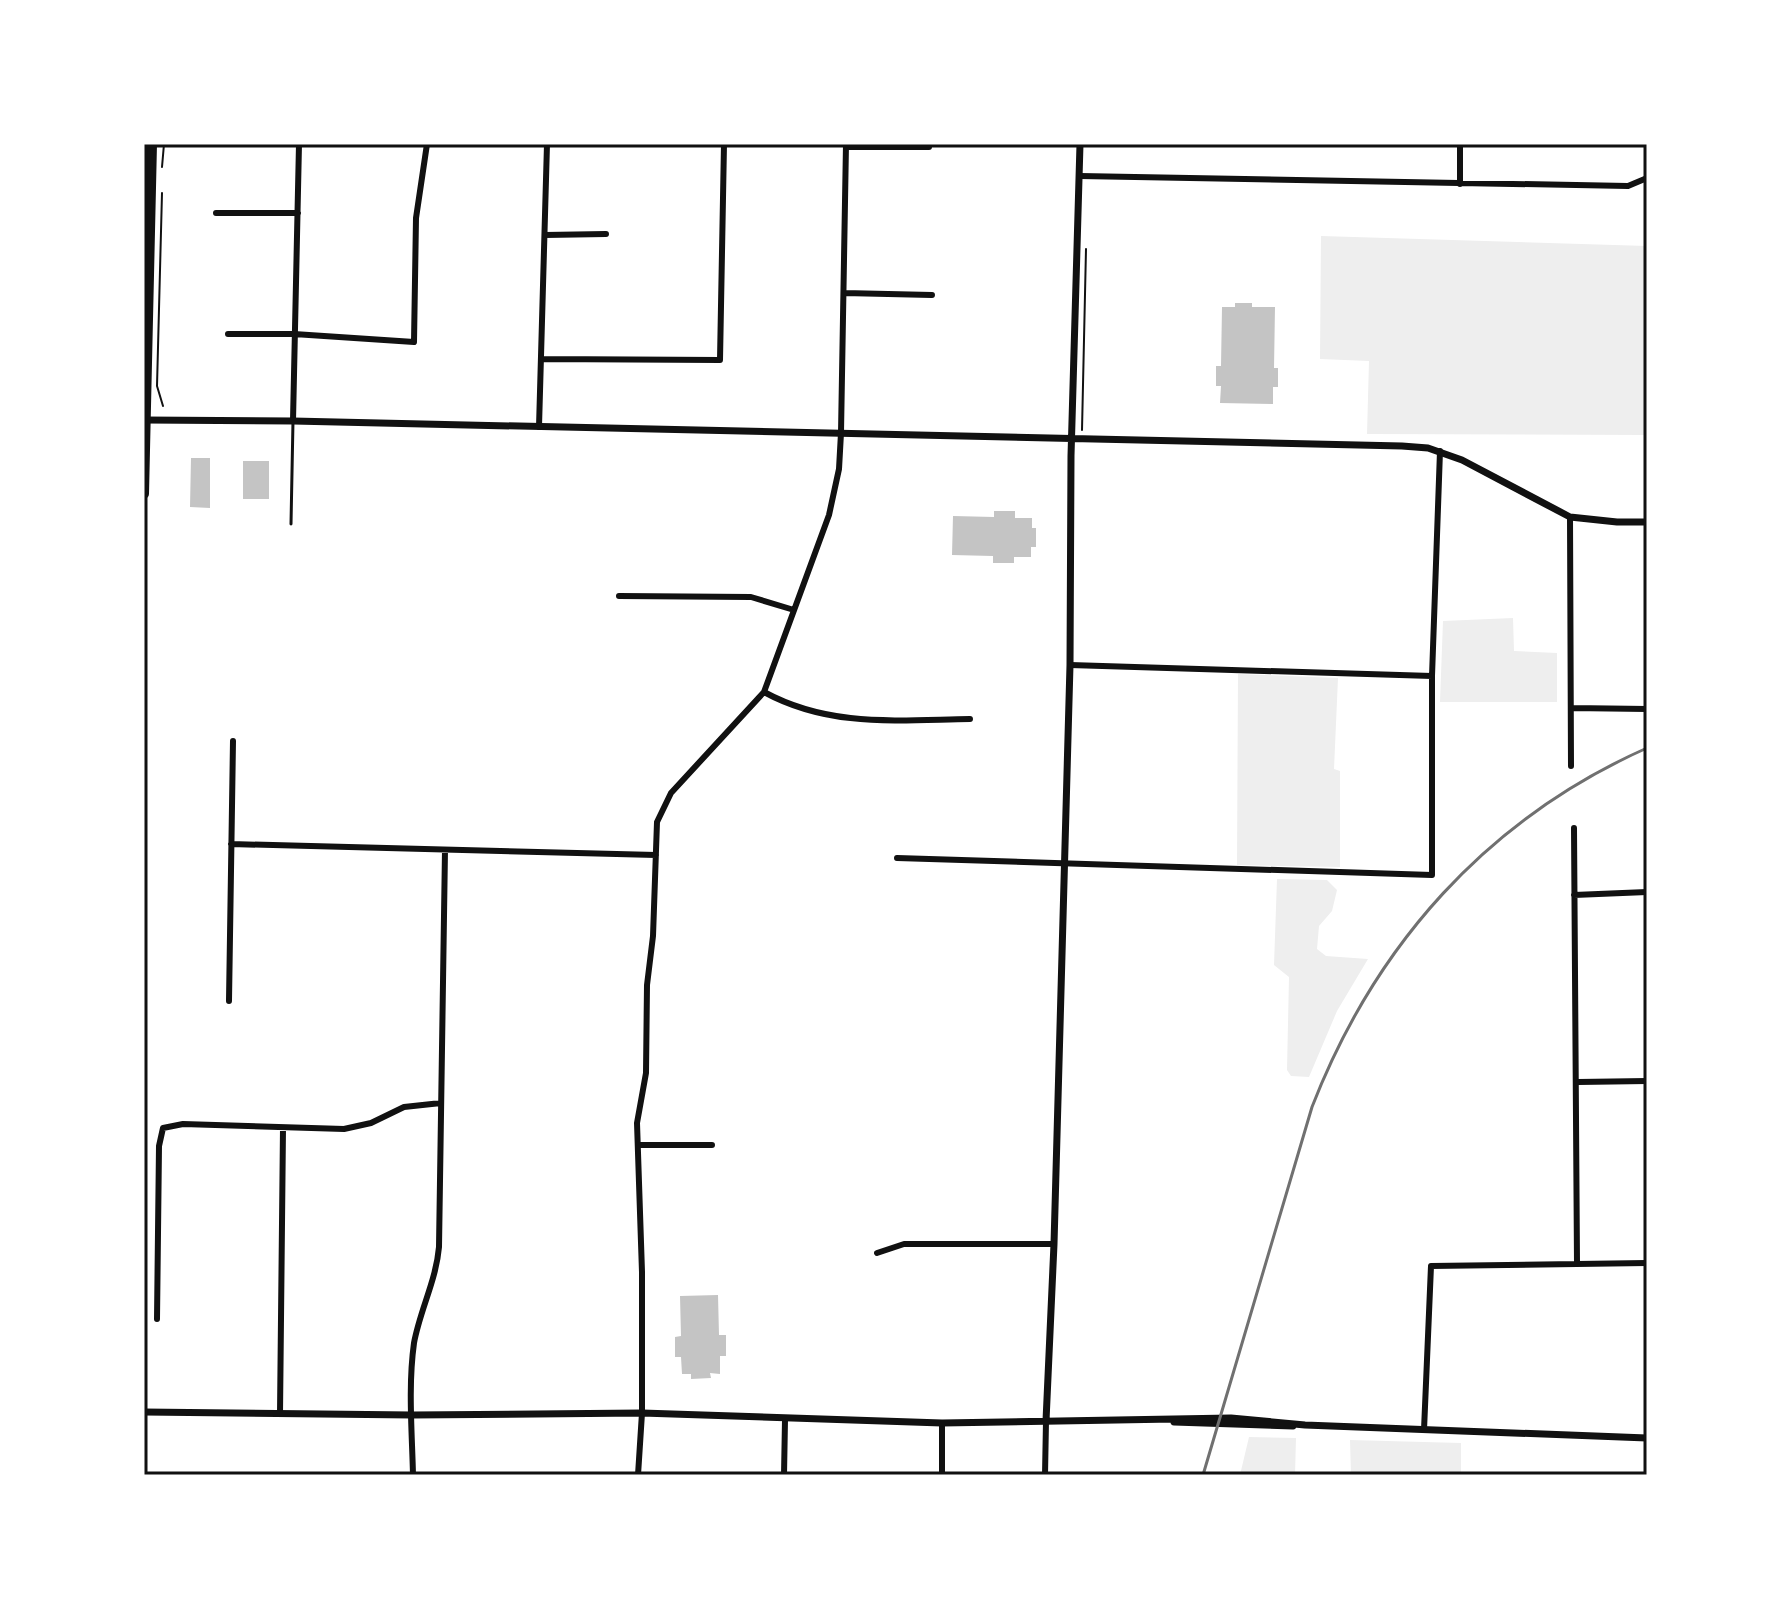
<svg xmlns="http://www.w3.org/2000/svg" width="1791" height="1619" viewBox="0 0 1791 1619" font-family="'DM Sans',sans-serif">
	<rect width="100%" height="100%" fill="#fff"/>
	<path fill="#eee" d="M1321,236L1647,246V435L1367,434L1369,361L1320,359Z
		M1513,618L1514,651L1557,653V702H1440L1443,621Z
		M1238,674L1338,678L1334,769L1340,771V867L1237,865Z
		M1277,879L1327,880L1337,890L1332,911L1319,926L1317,949L1326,956L1368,959L1337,1011L1309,1077L1291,1076L1287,1070L1289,977L1274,965Z
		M1249,1437L1296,1438L1295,1475H1240Z
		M1350,1440L1461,1443V1475H1351Z"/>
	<path fill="#c4c4c4" d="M1235,303H1252V307H1275L1274,368H1278V387H1273V404L1220,403L1221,386H1216V366H1221L1222,307H1235Z
		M191,458H210V508L190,507Z
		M243,461H269V499H243Z
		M994,511H1015V518H1032V528H1036V547H1031V557H1014V563H993V556L952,555L953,516L994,517Z
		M718,1295L719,1335H726V1356H720V1374L710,1373L711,1378L691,1379V1374H682L681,1357H675V1337L681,1336L680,1296Z"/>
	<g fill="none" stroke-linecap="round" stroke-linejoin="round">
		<path stroke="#111" stroke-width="2" d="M162,167L164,144
			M162,193L157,386L163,406
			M1082,430L1086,249"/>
		<path stroke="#111" stroke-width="3" d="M291,524L293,421"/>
		<path stroke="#111" stroke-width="6" d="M1460,144V184
			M846,147H929
			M1080,176L1628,186L1647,178
			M216,213H298
			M545,235L606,234
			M844,293L932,295
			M228,334H294L414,342L416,218L427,144
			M541,359L720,360L724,144
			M293,421L299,144
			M539,427L547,144
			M1570,517L1571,766
			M619,596L751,597L794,610
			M1070,665L1432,676
			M764,692C830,728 898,720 970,719
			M1571,708L1647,709
			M1574,828L1577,1263
			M231,844L656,855
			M897,858L1432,875V676L1440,451
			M1574,895L1647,892
			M229,1001L233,741
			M1578,1082L1647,1081
			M638,1145H712
			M877,1253L904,1244H1054
			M157,1319L159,1146L163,1128L183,1124L344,1129L371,1123L404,1107L441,1103
			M280,1414L283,1128
			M1424,1430L1431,1266L1647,1263
			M413,1475C412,1432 408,1386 414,1343C420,1310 436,1281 439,1247L445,850
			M638,1475L642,1413V1272L637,1123L646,1073L647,985L653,936L657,822L671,793L764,692L829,515L839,469L841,433L846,144
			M784,1475L785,1420
			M942,1475V1423
			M1045,1475L1046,1421"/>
		<path stroke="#111" stroke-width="7" d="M144,420L293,421L1402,446L1428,448L1462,460L1570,517L1617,522H1647
			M144,1412L412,1415L642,1413L942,1423L1231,1418L1305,1425L1647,1438
			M1046,1421L1054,1244L1070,665L1071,456L1080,144
			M1174,1422L1293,1426"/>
		<path stroke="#111" stroke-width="10" d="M144,494L152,144"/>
		<path stroke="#707070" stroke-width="3" d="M1203,1475L1312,1107C1375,945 1487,819 1647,748"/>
	</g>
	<rect width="1791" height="1619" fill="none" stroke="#ffffff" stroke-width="292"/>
	<rect x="146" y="146" width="1499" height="1327" fill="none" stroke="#111" stroke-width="3"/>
</svg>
